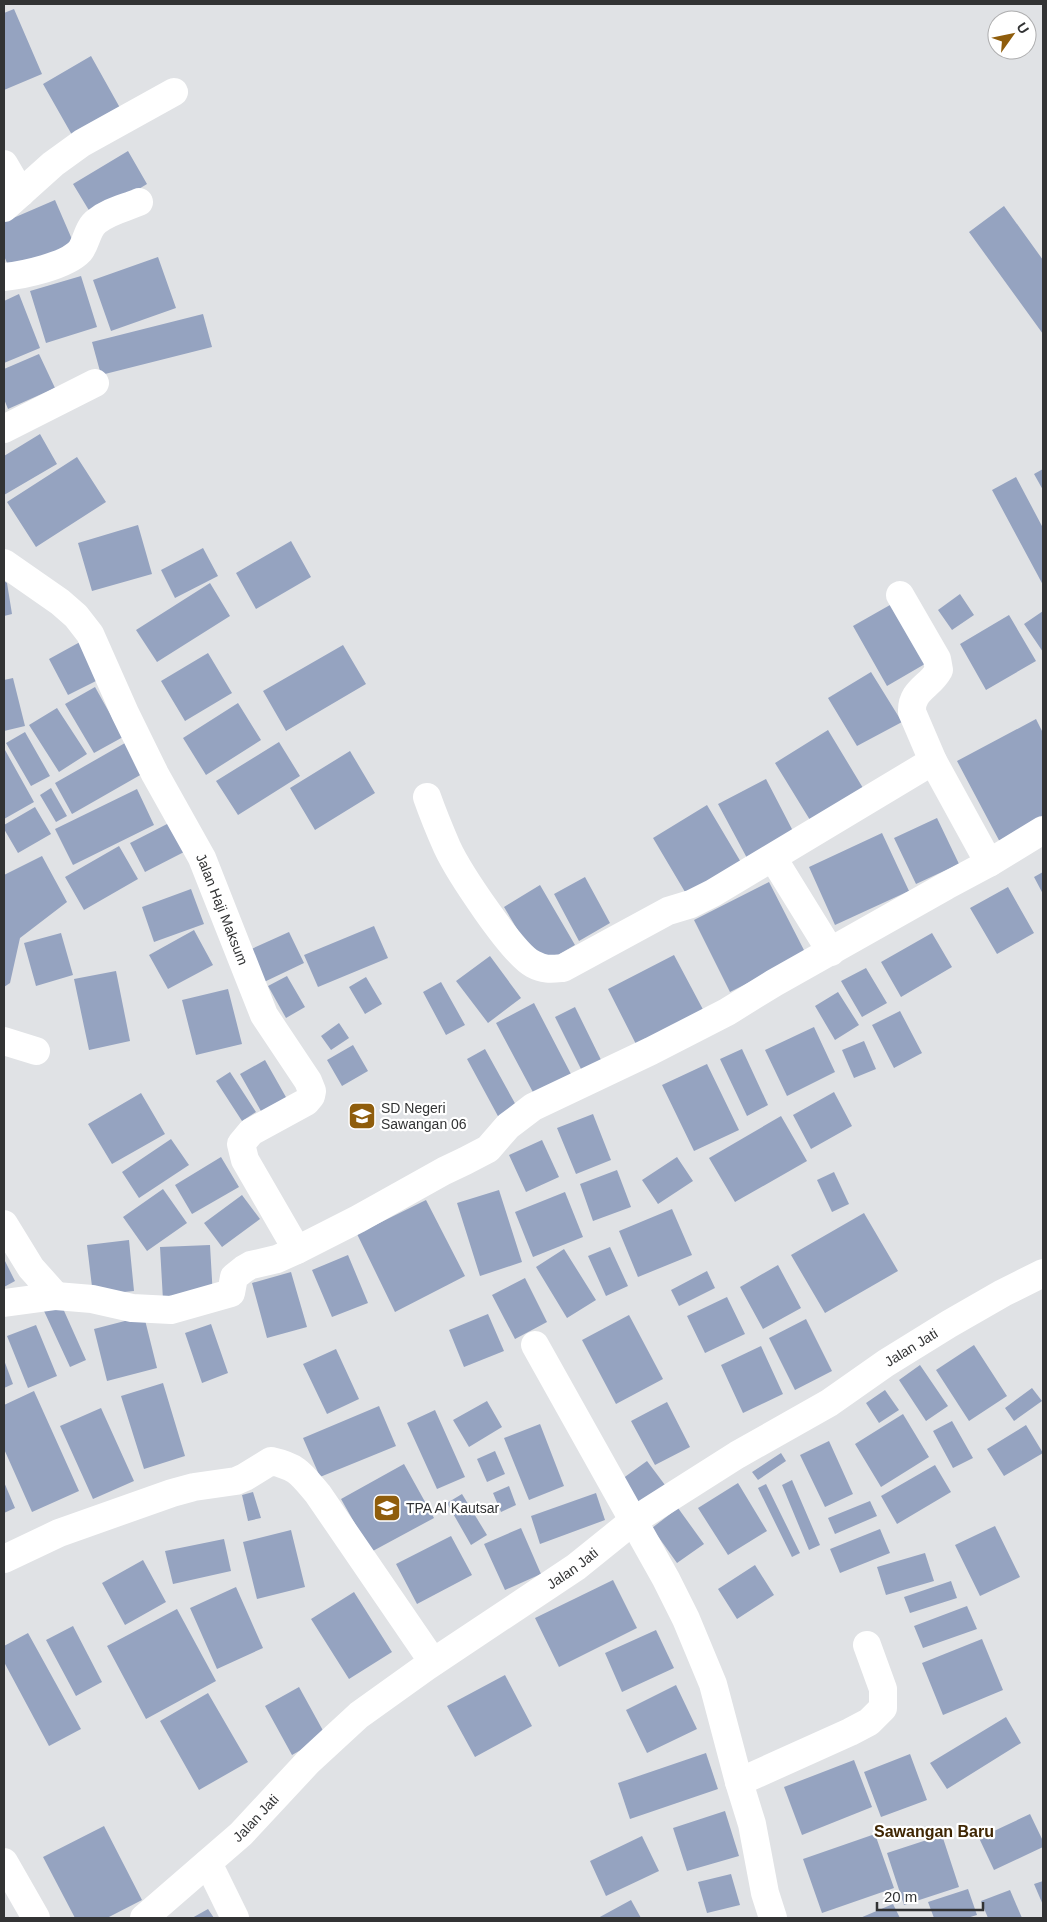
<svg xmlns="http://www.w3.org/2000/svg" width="1047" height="1922" viewBox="0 0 1047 1922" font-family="Arial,sans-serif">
	<rect width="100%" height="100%" fill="#e0e2e5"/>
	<path fill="#95a3c0" d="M14,9L42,74L4,90V13Z
		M91,56L124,115L76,142L43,84Z
		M128,151L147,184L93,217L73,184Z
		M55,200L74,244L11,272L4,256V222Z
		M1004,206L1043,260V334L969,232Z
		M158,257L176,308L111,331L93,280Z
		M81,276L97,327L46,343L30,291Z
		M19,294L40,348L4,363V301Z
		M203,314L212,347L101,375L92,342Z
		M39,354L55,388L8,409L4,399V369Z
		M40,434L57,464L4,495V456Z
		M77,457L106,502L36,547L7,502Z
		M1043,469V490L1034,474Z
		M1016,477L1043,528V585L992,490Z
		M138,525L152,574L92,591L78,543Z
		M291,541L311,577L256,609L236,573Z
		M203,548L218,576L175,598L161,570Z
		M4,581L7,583L12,614L4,616Z
		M210,583L230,616L157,662L136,630Z
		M960,594L974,615L952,630L938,610Z
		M897,601L930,661L887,686L853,626Z
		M1043,611V652L1024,624Z
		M1009,615L1036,661L986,690L960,644Z
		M80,642L100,679L68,695L49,659Z
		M343,645L366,684L286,731L263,691Z
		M208,653L232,693L185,721L161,681Z
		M871,672L902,722L857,746L828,698Z
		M13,678L25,726L4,731V680Z
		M95,687L123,737L94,753L65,704Z
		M238,703L261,740L206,775L183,738Z
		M57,708L87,754L59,772L29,725Z
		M1036,719L1043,733V821L1001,844L957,761Z
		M828,730L863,788L810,820L775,763Z
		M25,732L50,776L31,786L6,743Z
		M279,742L300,776L238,815L216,781Z
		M125,743L142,774L72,814L55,783Z
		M5,750L34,802L4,819V751Z
		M350,751L375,793L315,830L290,788Z
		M766,779L794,833L747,858L718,804Z
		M51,788L67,816L56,822L40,795Z
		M137,789L154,825L73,865L55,829Z
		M707,805L742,864L688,897L653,838Z
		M35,807L51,834L18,853L4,829V825Z
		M937,818L959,864L916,884L894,838Z
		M169,823L184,852L145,872L130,843Z
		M882,833L909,891L835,925L809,867Z
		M119,846L138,879L84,910L65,877Z
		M42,856L67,902L20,938L10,983L4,987V875Z
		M1043,872V894L1034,877Z
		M585,877L610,923L579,941L554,894Z
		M769,882L806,954L730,992L694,920Z
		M540,885L575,945L539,966L504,907Z
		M1008,887L1034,933L997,954L970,908Z
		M191,889L204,924L154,942L142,907Z
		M374,926L388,958L318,987L304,955Z
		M194,930L213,965L168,989L149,955Z
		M289,932L304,963L262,983L247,951Z
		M61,933L73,975L36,986L24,943Z
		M932,933L952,967L901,997L881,962Z
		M674,955L707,1017L640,1052L608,989Z
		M490,956L521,998L488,1023L456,981Z
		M866,968L887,1003L862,1017L841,981Z
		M116,971L130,1041L89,1050L74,979Z
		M287,976L305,1007L286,1018L268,986Z
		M366,977L382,1004L365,1014L349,987Z
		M441,982L465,1025L446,1035L423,992Z
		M228,989L242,1044L196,1055L182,1000Z
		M838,992L859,1025L835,1040L815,1006Z
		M534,1003L572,1076L535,1096L496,1023Z
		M575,1007L604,1066L584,1075L555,1017Z
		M900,1011L922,1053L894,1068L872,1025Z
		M339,1023L349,1038L331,1050L321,1036Z
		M814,1027L835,1072L787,1096L765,1050Z
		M864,1041L876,1069L854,1078L842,1050Z
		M353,1045L368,1071L342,1086L327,1060Z
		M485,1049L517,1107L499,1118L467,1059Z
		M742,1049L768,1105L747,1116L720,1059Z
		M265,1060L291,1106L266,1120L240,1074Z
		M707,1064L739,1130L694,1151L662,1085Z
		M230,1072L256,1112L242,1121L216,1081Z
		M834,1092L852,1126L811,1149L793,1115Z
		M141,1093L165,1134L112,1164L88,1124Z
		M593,1114L611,1160L576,1174L557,1128Z
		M781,1116L807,1161L735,1202L709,1158Z
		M171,1139L189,1165L139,1198L122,1172Z
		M542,1140L559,1177L526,1192L509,1155Z
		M221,1157L239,1187L192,1214L175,1185Z
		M677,1157L693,1181L658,1204L642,1180Z
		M617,1170L631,1207L593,1221L580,1184Z
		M834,1172L849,1204L832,1212L817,1180Z
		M163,1189L187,1223L147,1251L123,1217Z
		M499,1190L522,1262L480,1276L457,1203Z
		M565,1192L583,1237L533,1257L515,1212Z
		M242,1195L260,1219L222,1247L204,1223Z
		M426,1200L465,1276L395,1312L357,1234Z
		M672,1209L692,1255L638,1277L619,1231Z
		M864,1213L898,1271L825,1313L791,1255Z
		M129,1240L134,1291L93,1295L87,1245Z
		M210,1245L213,1297L163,1300L160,1247Z
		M610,1247L628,1286L606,1296L588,1256Z
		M564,1249L596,1300L567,1318L536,1267Z
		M348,1255L368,1303L332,1317L312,1270Z
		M4,1259L15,1281L4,1287Z
		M778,1265L801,1308L763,1329L740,1287Z
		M707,1271L715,1288L679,1306L671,1290Z
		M291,1272L307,1327L267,1338L252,1283Z
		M525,1278L547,1322L515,1339L492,1295Z
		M727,1297L745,1334L705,1353L687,1316Z
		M61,1304L86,1360L70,1367L44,1311Z
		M488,1314L504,1351L464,1367L449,1330Z
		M629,1315L663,1379L616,1404L582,1340Z
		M144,1316L157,1368L107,1381L94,1329Z
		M806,1319L832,1371L795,1390L769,1338Z
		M211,1324L228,1373L202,1383L185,1333Z
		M36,1325L57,1376L28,1388L7,1336Z
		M974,1345L1007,1396L969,1421L936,1370Z
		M761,1346L783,1394L743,1413L721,1365Z
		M336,1349L359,1399L327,1414L303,1364Z
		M4,1360L13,1384L4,1388Z
		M920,1365L948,1406L926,1421L899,1380Z
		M163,1383L185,1456L144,1469L121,1396Z
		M1032,1388L1042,1401L1014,1421L1005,1408Z
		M885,1390L899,1410L879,1423L866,1403Z
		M34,1391L79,1491L32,1512L4,1449V1405Z
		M487,1401L502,1427L469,1447L453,1420Z
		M667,1402L690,1447L655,1465L631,1421Z
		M379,1406L396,1446L320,1477L303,1438Z
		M101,1408L134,1481L93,1499L60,1426Z
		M435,1410L465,1477L437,1489L407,1423Z
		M903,1414L929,1457L881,1487L855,1444Z
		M952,1421L973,1458L953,1468L933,1431Z
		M540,1424L564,1486L529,1500L504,1438Z
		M1026,1425L1043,1453L1004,1476L987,1449Z
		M829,1441L853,1494L825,1507L800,1455Z
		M495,1451L505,1474L487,1482L477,1459Z
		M781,1453L786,1461L758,1480L752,1472Z
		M647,1461L665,1485L633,1508L615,1484Z
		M404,1464L434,1518L371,1552L341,1499Z
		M935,1465L951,1492L897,1524L881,1496Z
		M792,1480L820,1545L809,1550L782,1485Z
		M4,1482L15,1508L4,1513Z
		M738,1483L767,1531L728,1555L698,1508Z
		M766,1484L800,1553L792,1557L758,1488Z
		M509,1486L516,1505L501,1512L493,1493Z
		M253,1492L261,1518L248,1521L242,1495Z
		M596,1493L605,1520L540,1544L531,1516Z
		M462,1494L487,1535L471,1545L447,1503Z
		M870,1501L877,1516L835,1534L828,1518Z
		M678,1508L704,1544L677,1563L652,1528Z
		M995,1526L1020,1577L980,1596L955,1545Z
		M521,1528L541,1574L505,1590L484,1544Z
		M880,1529L890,1553L840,1573L830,1549Z
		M291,1530L305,1587L257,1599L243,1542Z
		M451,1536L472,1575L417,1604L396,1564Z
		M224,1539L231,1571L173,1584L165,1551Z
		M925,1553L934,1581L886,1595L877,1567Z
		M143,1560L166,1602L125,1625L102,1583Z
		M755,1565L774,1595L737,1619L718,1589Z
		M613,1580L637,1628L559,1667L535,1618Z
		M951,1581L957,1598L910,1613L904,1597Z
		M236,1587L263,1648L217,1669L190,1608Z
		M354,1592L392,1652L349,1679L311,1619Z
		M967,1606L977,1629L923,1648L914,1626Z
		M177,1609L216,1681L146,1719L107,1646Z
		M73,1626L102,1682L76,1696L46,1640Z
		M656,1630L674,1668L622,1692L605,1653Z
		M28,1633L81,1729L49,1746L4,1662V1646Z
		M982,1639L1003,1690L943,1715L922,1663Z
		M505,1675L532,1726L475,1757L447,1706Z
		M676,1685L697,1729L647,1753L626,1710Z
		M299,1687L326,1736L292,1755L265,1706Z
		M208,1693L248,1762L199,1790L160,1721Z
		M1006,1717L1021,1743L947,1789L930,1763Z
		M706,1753L718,1789L630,1819L618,1783Z
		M910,1754L927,1800L881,1817L864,1772Z
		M854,1760L872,1807L802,1835L784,1787Z
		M725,1811L739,1856L687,1871L673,1828Z
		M1030,1814L1043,1841V1847L994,1870L979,1838Z
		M104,1826L142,1900L107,1918H75L43,1857Z
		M875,1834L894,1888L822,1913L803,1859Z
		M942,1835L959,1887L904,1905L887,1853Z
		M642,1836L659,1871L606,1896L590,1861Z
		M731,1874L740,1905L707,1913L698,1882Z
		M1043,1881V1905L1034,1884Z
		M968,1889L977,1915L967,1918H934L928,1902Z
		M1010,1890L1022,1918H988L981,1901Z
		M631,1900L641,1918H598Z
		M893,1904L900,1918H860Z
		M208,1909L214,1918H192Z"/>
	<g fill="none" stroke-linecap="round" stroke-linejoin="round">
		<g stroke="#fff" stroke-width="28">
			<path d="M4,164L21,193"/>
			<path d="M4,208L53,164L82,143L174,92"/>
			<path d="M4,277C24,275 66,266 80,251C87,242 87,228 97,221C109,211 125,208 139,202"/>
			<path d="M4,429L95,383"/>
			<path id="s1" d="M4,563L60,602L76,616L90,634L125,713L155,774L202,858L264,1015L308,1081L312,1091L311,1096L306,1102L251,1132L241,1144L245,1160L297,1250"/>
			<path d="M900,595L937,659L939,670C930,687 911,690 912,712L933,761L989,863"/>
			<path d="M427,797C433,814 440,831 447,847C458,871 512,953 533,964C544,970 551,969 563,968L668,911L691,904L713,893L933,761"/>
			<path d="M773,858L831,952"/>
			<path d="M4,1041L36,1051"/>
			<path d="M4,1224L31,1268L56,1296L4,1303"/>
			<path d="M56,1296L92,1299L132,1308L171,1310L231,1293L234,1277L244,1269L251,1265L277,1259L297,1250L358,1219L444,1171L465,1161L488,1149L508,1126L533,1107L651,1051L727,1012L774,983L946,886L989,863L1043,830"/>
			<path d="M535,1345L666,1579L686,1619L713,1684L739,1782L752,1824L765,1893L773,1918"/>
			<path d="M4,1559L59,1533L172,1493L194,1487L236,1481L245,1477L271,1461C298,1467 301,1474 318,1494L433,1662"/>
			<path d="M739,1782L850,1732L869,1722L883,1708V1689L867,1645"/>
			<path d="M4,1862L36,1918"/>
			<path d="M208,1863L235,1918"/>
			<path id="s2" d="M144,1918L241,1834L308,1762L359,1715L426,1667L576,1567L633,1521L737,1455L829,1403L886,1363L949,1324L1003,1293L1043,1273"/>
		</g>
	</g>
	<defs>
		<g id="school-square" transform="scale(1.4375)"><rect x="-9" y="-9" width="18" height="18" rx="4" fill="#8f5d0c" stroke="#fff"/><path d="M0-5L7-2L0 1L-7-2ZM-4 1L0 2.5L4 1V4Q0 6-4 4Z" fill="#fff"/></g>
	</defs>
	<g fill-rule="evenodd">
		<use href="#school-square" x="362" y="1116"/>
		<use href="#school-square" x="387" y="1508"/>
	</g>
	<g text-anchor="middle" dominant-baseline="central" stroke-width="4.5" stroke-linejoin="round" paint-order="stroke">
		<g font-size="14" fill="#323334" stroke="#fff">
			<text stroke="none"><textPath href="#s1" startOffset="418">Jalan Haji Maksum</textPath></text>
			<text stroke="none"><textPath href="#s2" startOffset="960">Jalan Jati</textPath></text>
			<text stroke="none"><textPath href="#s2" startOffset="555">Jalan Jati</textPath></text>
			<text stroke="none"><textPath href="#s2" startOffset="150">Jalan Jati</textPath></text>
		</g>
		<g font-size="14" fill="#323334" stroke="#fff" text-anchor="start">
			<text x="381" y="1108">SD Negeri<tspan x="381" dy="16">Sawangan 06</tspan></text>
			<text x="406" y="1508">TPA Al Kautsar</text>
		</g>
		<g font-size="16" font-weight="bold" fill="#3f2603" stroke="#fff">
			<text x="934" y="1831">Sawangan Baru</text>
		</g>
	</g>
	<rect width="1047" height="1922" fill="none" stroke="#323334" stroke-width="10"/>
	<g transform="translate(1012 35) rotate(57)"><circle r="24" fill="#ffffff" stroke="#adadae"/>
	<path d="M0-4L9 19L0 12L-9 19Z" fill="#8f5d0c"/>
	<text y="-8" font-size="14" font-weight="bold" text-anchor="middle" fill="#323334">U</text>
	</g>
	<path d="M877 1902v8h106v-8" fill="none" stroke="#323334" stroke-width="2.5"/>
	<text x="884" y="1902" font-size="15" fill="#323334" stroke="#ffffff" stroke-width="4" paint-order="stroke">20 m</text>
</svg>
